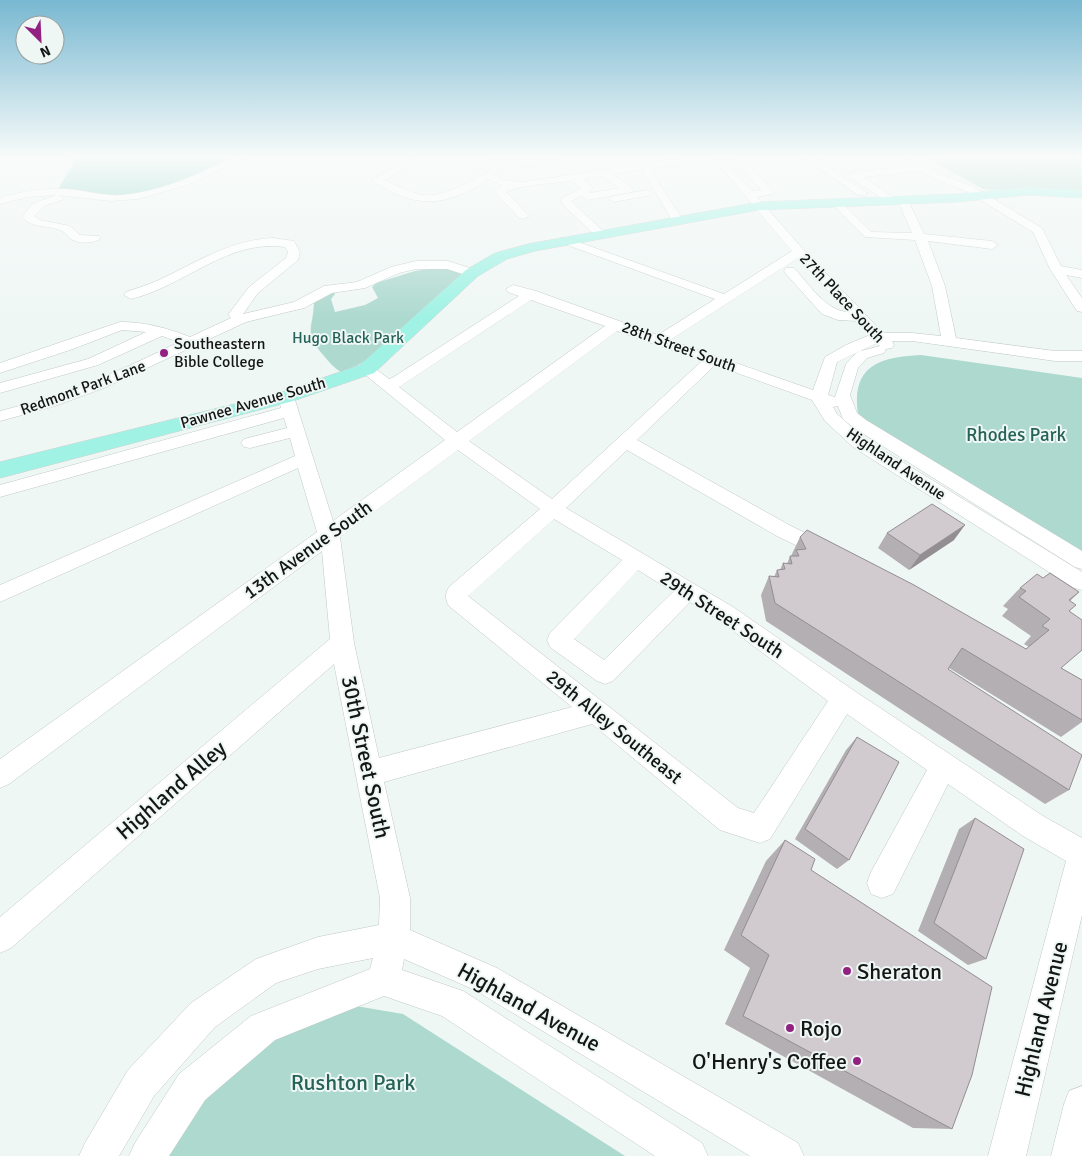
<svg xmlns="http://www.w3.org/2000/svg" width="1082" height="1156" viewBox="0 0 1082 1156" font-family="Signika,sans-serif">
	<rect width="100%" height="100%" fill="#eff7f5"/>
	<path fill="#add9cf" d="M927,158H1081L1082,193L983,189Z
		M447,266L467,274L392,345L358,365L341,372C334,368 329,362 324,356C303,332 313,330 314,302L335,291V294L331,299L335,312L365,305L378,298L372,287L376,283L415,271Z
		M921,355L1082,378V553L879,432L858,414C851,366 879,357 921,355Z
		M344,1004L403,1014L625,1156H164L212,1087L270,1038Z"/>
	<path fill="#84d1c2" d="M70,158H238L160,189L117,198L57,191L75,161Z"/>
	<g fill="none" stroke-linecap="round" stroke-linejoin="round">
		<g stroke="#c1c9c7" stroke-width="1">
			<path id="minor" d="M233,158H246L187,185L138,199L110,201L59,195L63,198L62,200L44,206L34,216L40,220L70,226L80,235L99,236L101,238C95,244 79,244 71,239C68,237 66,233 62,231C49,224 34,230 22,217L32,204L57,195L28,197L0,204V198C25,190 50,187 76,190C91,192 106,196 121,195C161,192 198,174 233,158Z
				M410,158H422L385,180C421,197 427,202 465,184C473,180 481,174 489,172L504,180L524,182L679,158H704L700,161L650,169L683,220L681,222H673L643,171L644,169L612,174L632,188L633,190L632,192L588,200L581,196L571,201L604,232L606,234L604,236H596L561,203L562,198L581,188L572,181C555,183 520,185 506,192L529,216L523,219L519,218L494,191L502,186L489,179C457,200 428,210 392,192C386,188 377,185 372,180ZM602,176L619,188L590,193L588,192L593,188L583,179Z
				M490,158L535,160L558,158L535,166L494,163L491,162Z
				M713,158H722L752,191L761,190L735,162L736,158H748L745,161L774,192L773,194L757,197L803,249L883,333H912L941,336L932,286L915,240L865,237L831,203L836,200L840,201L871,232L912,233L898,201L893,204L889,203L849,177V173L912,166L904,158H914L940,174L972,186L1042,228L1061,266L1082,270V278L1066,275L1082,298V312L1077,311L1050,269L1033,232L964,190L941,182L920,171L863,177L898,200L899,198H907L924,234L992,241L998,245L992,249L928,241L945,286L956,338L1055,351H1082V361H1055L912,341H892L894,345L892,348L886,349L884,353L867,358L858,368L850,395L857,413L866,420L1082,551V569L1075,567L854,428L843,419L838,406L833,407L837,414L865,439L1082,572V590L1074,588L853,447L825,421L812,400L715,365L637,440L791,526L832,546L835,551L832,556L825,559L818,556L777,536L627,450L566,508L733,607L853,690L1043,816L1082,838V915L1026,1156H988L1066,861L1023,836L948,784L893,894L882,898L871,894L867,883L871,872L927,770L847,714L770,839L760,843L720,830L592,724L384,782L410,898V930L497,968L798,1143L804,1156H750L475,990L404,959L402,970L463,991L702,1143L708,1156H655L442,1016L384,996L275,1040L205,1100L169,1156H129L135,1143L179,1074L251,1016L370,969L373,958L318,969L276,983L215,1027L154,1096L119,1156H79L85,1143L128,1070L191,1003L256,959L318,937L379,925L380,898L334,664L11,948L0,953V917L330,639L322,551L9,784L0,788V759L317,532L298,468L0,602V585L295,456L290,438L250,448L244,447L241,443L244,439L287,428L284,418L0,497V485L281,408L278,397L280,394H292L294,397L333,521L445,440L362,372L359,369L362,366H372L389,379L392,378L519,296L508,292L506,289L513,285L536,291L658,335L715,299L559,242L557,240L559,238H567L724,294L792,251ZM798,258L848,312C826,311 809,284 794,268H786L784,271L786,274L822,314L838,320L857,321L870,335L846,345L825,357L813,390L670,340ZM531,300L605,326L457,432L399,387ZM617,331L702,361L552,499L469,441ZM877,343L880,346L857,352L846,364L835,397L828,395L837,362ZM458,450L540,509L449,587C445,594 445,599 449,606L572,707L379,758L354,643L340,537ZM554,519L622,560L550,633L547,640L550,647L597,681L605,684L613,681L690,602L717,619L828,701L754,813L738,808L468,596ZM638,570L673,592L604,660L574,639Z
				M804,158H815L867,193L866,195H858Z
				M647,190L652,193L651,195L614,202L609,199L614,196Z
				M273,238L294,241L300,252L298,260L258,293L243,314L294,302L324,286L357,282L391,267L416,261H448L476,270L478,273L472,277L447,269H416L399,273L365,288L332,293L304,308L246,322L104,388L55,406L0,421V411C62,396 121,371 179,342L162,336L98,365L0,393V383L88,359L146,332L122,330L73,349L0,373V363L120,322C145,322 167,328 190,337L231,318L228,315L249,287L286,258L288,252L285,247C227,239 185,286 131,299L124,295L126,292C137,288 148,285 159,280C197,262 230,240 273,238Z
				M1082,1086V1156H1051L1064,1104L1069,1091Z"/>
		</g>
		<g stroke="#d0d0d0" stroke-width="1">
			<path id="major" d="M1028,187L1082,190V198L1028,195L956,202L759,210L535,251L507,259L478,276L374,373L293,401L0,478V462L279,393L360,365L466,270L495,253L528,244L759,202L956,194Z"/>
		</g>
		<use href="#minor" fill="#fff" fill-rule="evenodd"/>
		<use href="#major" fill="#9ff2e4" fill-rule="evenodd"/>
	</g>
	<path fill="#b4afb2" d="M887,533L954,540L909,570L878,548Z
		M800,537L1026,649L1029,647L1024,644L1031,636L1002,616L1008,609L1003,606L1020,588L1043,578L1079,592L1070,601L1061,668L1082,680V722L1061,737L949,668L948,669L1069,790L1045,804L766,621L761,595L769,576L774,577L777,570H780L783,563L787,564L790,556H791Z
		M857,737L849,860L837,869L795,839L846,750Z
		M975,818L986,959L968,965L918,931L959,829Z
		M785,840L811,870L952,1129L913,1128L725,1024L750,968L724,950L766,861Z"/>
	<path fill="#928e91" d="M965,525L954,540L909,570L920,555Z"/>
	<path fill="#d1cbcf" stroke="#928e91" d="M932,504L965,525L920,555L887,533Z
		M807,530L914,585L1026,649L1049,630L1042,626L1050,619L1019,597L1026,591L1020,588L1037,574L1043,578L1050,573L1079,592L1069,600L1076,605L1069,611L1082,620V650L1061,668L1082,680V720L962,648L948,669L1082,755L1069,790L775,603L769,576L779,577L777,570L785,569L783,563L792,564L790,556H799L796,550L806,549L800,537Z
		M857,737L899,762L849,860L805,829Z
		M975,818L1024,849L986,959L934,923Z
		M785,840L815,859L811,870L992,987L972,1075L952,1129L743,1016L769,955L741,935Z"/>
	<linearGradient id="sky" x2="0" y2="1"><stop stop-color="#78b8d1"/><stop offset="0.49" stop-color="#f8fbfa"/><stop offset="1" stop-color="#f8fbfa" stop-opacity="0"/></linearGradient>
	<rect width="1082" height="320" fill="url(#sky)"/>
	<g fill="#922181" stroke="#eff7f5" stroke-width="2">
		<circle cx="164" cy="353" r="5"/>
		<circle cx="847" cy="971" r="5"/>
		<circle cx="790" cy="1028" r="5"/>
		<circle cx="857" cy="1061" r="5"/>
	</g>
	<g text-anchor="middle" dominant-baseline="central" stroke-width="4" stroke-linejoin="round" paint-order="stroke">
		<g font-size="16" fill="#131615" stroke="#eff7f5">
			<text transform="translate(842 298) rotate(47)">27th Place South</text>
			<text transform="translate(679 347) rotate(20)">28th Street South</text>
			<text transform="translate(83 388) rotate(-20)">Redmont Park Lane</text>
			<text transform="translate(253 403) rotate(-16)">Pawnee Avenue South</text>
			<text transform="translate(896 464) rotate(34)">Highland Avenue</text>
		</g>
		<g font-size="16" fill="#256358" stroke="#eff7f5">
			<text x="348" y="338">Hugo Black Park</text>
		</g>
		<g font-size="16" fill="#131615" stroke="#eff7f5" text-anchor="start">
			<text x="174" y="344">Southeastern<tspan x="174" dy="18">Bible College</tspan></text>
		</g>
		<g font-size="19" fill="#256358" stroke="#eff7f5">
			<text x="1016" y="435">Rhodes Park</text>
		</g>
		<g font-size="19" fill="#131615" stroke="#eff7f5">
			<text transform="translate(308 550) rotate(-36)">13th Avenue South</text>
			<text transform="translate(722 615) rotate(33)">29th Street South</text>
			<text transform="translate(614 727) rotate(39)">29th Alley Southeast</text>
		</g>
		<g font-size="22" fill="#131615" stroke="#eff7f5">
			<text transform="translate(366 757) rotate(78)">30th Street South</text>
			<text transform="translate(171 790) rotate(-41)">Highland Alley</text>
			<text transform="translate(529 1007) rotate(29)">Highland Avenue</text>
			<text transform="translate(1041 1019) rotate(-76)">Highland Avenue</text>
		</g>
		<g font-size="22" fill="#131615" stroke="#eff7f5" text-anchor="start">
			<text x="857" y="971">Sheraton</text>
			<text x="800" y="1028">Rojo</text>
			<text x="847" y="1061" text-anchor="end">O'Henry's Coffee</text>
		</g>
		<g font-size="22" fill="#256358" stroke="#eff7f5">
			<text x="353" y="1082">Rushton Park</text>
		</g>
	</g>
	<g transform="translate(40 40) rotate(156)"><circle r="24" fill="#eff7f5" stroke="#979d9b"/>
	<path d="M0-4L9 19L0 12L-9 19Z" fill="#922181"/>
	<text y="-8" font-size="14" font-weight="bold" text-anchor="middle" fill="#131615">N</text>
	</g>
</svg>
